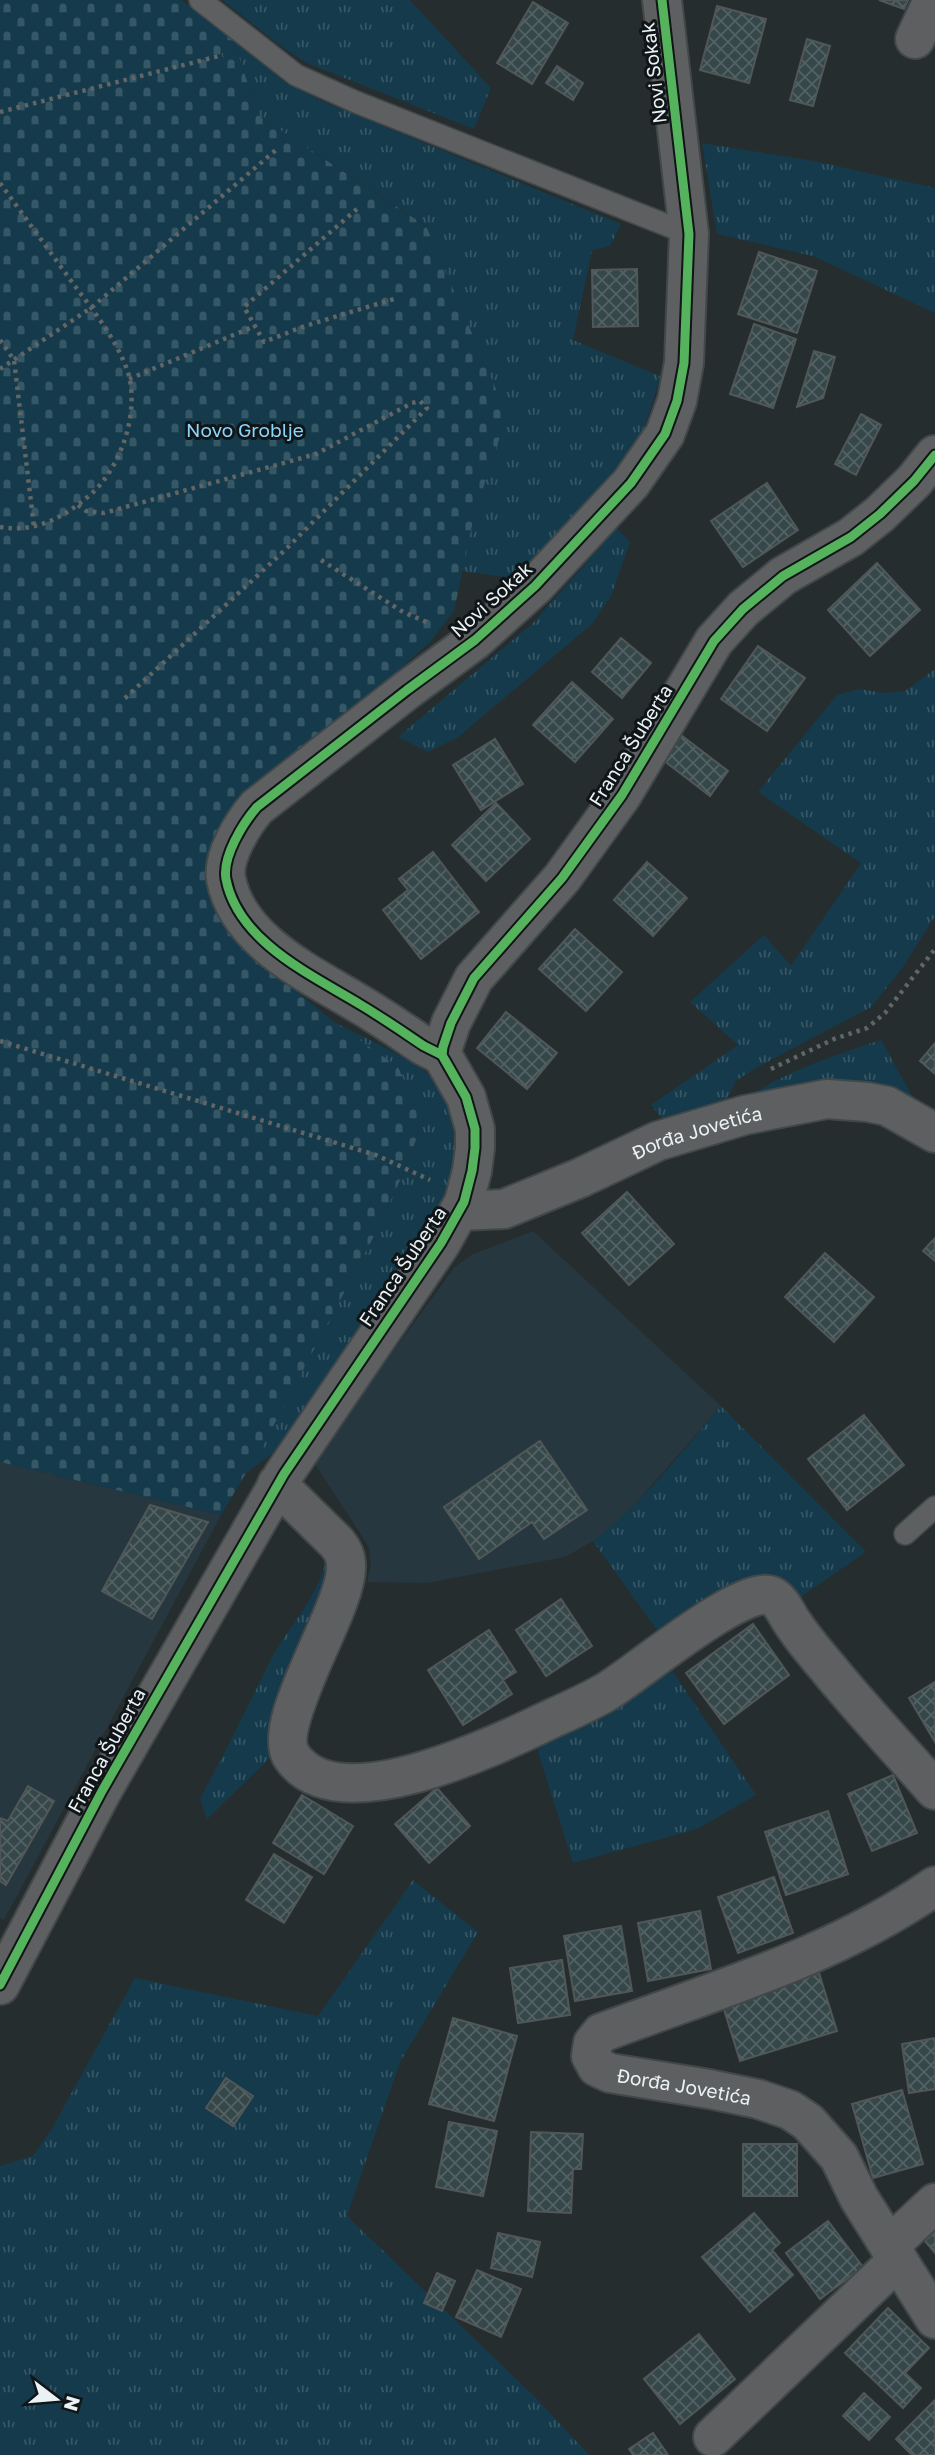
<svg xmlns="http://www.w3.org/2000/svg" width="935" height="2455" viewBox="0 0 935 2455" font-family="'Golos Text',sans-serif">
	<defs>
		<pattern id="grass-tufts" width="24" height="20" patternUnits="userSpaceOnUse" patternTransform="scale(1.75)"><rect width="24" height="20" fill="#143a4b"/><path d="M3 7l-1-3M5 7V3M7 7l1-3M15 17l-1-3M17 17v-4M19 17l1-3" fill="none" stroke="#365766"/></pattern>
		<pattern id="cemetery-stones" width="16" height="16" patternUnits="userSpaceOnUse" patternTransform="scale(1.75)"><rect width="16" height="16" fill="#143a4b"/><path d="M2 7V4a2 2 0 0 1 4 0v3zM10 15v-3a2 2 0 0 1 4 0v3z" fill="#365766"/></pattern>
		<pattern id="building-cross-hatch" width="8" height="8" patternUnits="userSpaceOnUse" patternTransform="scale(1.75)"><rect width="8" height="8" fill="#364749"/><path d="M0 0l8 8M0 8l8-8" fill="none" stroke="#536264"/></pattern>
	</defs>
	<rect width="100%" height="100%" fill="#262d2f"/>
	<path fill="#26373f" d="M533,1231L721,1406L622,1519L593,1541L565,1557L427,1583L367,1582L371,1564L369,1547L313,1461L454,1268L471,1255Z
		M0,1462L221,1515L4,1920L0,1918Z"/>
	<path fill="url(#grass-tufts)" d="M222,0H410L491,88L474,129L309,64L285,49Z
		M232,37L283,81L322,101L621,224L610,246L592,250L573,340L660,376C654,399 648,420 638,442C613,495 566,537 527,580L462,571L474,516L427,226L259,116Z
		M702,143L814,161L935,188V313L813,256L717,234Z
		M617,528L630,542L611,596L592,624L457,738L428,752L398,737L533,623Z
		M935,669V916L903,967L871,1007L754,1069L736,1081L721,1111L664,1121L651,1105L738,1045L690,1002L764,935L791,966L861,863L758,792L837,695L859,689L885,693L905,691Z
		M334,1022C362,1037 393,1050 419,1067C448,1086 463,1130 457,1163C452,1193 438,1221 423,1248L272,1454L246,1473L373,1238L403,1174L419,1132L416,1107L398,1067Z
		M881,1040L915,1101L749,1096C789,1070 836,1055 881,1040Z
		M721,1406L866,1552L793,1602L751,1579L731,1584L662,1637L593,1541C643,1503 681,1453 721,1406Z
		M325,1564L330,1578L274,1754L207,1819L200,1799C224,1754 247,1708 269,1663C286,1629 316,1601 325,1564Z
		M669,1666L756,1795L697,1829L573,1863L536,1745Z
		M413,1880L478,1932L400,2062L347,2216L537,2399L589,2455H0V2166L33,2156L51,2130L135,1978L318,2016Z"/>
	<path fill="url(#cemetery-stones)" d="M0,0H181L232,37L259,116L426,226L507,415L474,516L454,611L430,642L223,828L258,960L334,1022L398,1067L416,1107L419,1132L403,1174L373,1238L268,1436L221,1515L0,1462Z"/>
	<path fill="url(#building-cross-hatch)" stroke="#515758" stroke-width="2" d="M879,0H908L904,9Z
		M533,2L568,23L532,84L497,63Z
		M717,6L766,19L749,83L700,70Z
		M807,39L830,46L813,106L790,100Z
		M557,66L583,83L573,100L546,83Z
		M759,252L817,271L797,333L738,314Z
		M637,269L638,326L593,327L592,270Z
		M754,324L796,339L773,408L730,394Z
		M814,351L835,357L823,398L797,407Z
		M861,414L881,425L856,475L835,464Z
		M767,483L798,530L743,567L711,521Z
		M877,563L920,610L870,656L828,610Z
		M621,638L651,663L622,698L592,672Z
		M758,646L805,678L767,731L721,699Z
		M572,682L613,719L575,762L533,725Z
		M681,735L728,771L710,796L663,760Z
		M495,739L523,784L481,810L453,765Z
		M496,803L530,839L486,881L452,845Z
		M433,852L479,912L421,959L383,910L408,890L399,879Z
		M647,862L687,898L653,936L614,900Z
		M575,929L622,972L586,1011L539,969Z
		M506,1012L557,1053L527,1089L477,1048Z
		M935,1043V1074L920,1061Z
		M627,1192L674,1244L629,1285L582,1233Z
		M935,1238V1261L923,1251Z
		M825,1253L874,1297L834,1342L785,1297Z
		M864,1415L904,1465L847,1510L808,1459Z
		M540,1441L587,1510L544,1539L532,1522L479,1559L444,1507Z
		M150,1505L208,1522L152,1619L102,1591Z
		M561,1599L592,1646L546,1676L516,1630Z
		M753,1624L789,1675L724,1724L686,1673Z
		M489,1630L516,1672L503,1680L512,1694L463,1725L428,1670Z
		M935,1682V1742L909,1698Z
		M893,1775L917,1833L872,1851L848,1794Z
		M28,1786L54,1801L6,1885L0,1881V1818L8,1821Z
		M437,1788L470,1826L429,1863L395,1824Z
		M302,1795L353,1826L324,1874L273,1843Z
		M828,1811L848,1874L786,1895L765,1832Z
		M274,1854L312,1877L284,1923L246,1900Z
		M774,1877L793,1933L738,1953L718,1897Z
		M700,1911L711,1969L648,1981L638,1923Z
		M621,1926L632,1991L575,2001L564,1936Z
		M562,1960L570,2015L518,2023L510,1968Z
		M819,1973L837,2031L740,2061L722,2003Z
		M453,2018L517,2036L494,2121L429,2104Z
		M935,2038V2089L909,2093L902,2044Z
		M226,2078L253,2096L233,2126L206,2108Z
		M902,2090L923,2164L873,2178L852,2104Z
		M449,2122L497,2131L483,2196L436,2187Z
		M531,2132L583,2134L581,2169H573L571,2213L528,2211Z
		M743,2144H797V2196H743Z
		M754,2213L780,2243L772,2250L793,2275L750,2312L702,2257Z
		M828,2221L863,2267L820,2299L786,2253Z
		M935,2232V2253L925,2241Z
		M498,2233L540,2242L532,2277L491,2268Z
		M477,2270L521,2289L501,2337L456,2317Z
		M437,2273L455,2281L442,2311L424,2303Z
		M888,2308L929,2348L905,2373L921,2388L903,2408L845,2353Z
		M699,2334L735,2379L680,2424L644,2379Z
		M864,2393L890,2417L869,2440L843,2416Z
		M935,2400V2455H912L896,2439Z
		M653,2433L668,2455H633L629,2449Z"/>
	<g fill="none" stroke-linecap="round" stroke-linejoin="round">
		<g stroke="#42484a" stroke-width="24">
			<path id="service" d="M200,0L296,75L356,102L689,234
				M905,1534L935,1507"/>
		</g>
		<g stroke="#42484a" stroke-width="42">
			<g id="minor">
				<path d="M915,39L933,0"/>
				<path d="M442,1055L424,1046C403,1032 383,1018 361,1005C312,975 238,942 226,879C222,857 243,823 257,807L407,690L475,640L535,586L631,483L665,434L677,401L684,363L689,234L662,0"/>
				<path id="s1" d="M460,1211L504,1209L580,1178L658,1141L745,1115L827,1099L867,1102L887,1106L935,1133"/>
				<path d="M277,1484L337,1543C343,1551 346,1556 346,1567C347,1609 269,1724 292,1757C339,1823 499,1744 553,1718C571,1710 589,1702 606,1692C634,1676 745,1582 772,1596C782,1601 787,1616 794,1625C804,1640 815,1653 827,1667C861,1709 899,1749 935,1790"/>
				<path id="s2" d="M935,1886C835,1956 715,1990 601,2033L593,2043L591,2056L597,2067L610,2073L709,2089L758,2099L790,2110L808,2122L839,2157L859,2198L935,2319"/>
				<path d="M0,1985L102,1791L284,1474L441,1243L464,1202L472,1171L475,1148V1129L466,1097L442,1055L443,1047L451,1023L474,978L562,878L622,795L714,641L743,609L783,576L851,537L880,514L914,481L935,455"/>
				<path d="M889,2246L935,2203"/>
				<path d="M713,2437L898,2260"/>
			</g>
		</g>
		<path stroke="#626566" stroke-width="4.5" stroke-dasharray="3.5 5" stroke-linecap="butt" d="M0,112L223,55
			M0,183C24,216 48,249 72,282C92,309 114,336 126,367C142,406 122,467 91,494C65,517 36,533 0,527
			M357,209L244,307L264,342L305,326L397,298
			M0,340L14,360L34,527
			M0,369L91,308L276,150
			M129,379L255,326
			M78,505L86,511L104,513L316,454L412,403L420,401L427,408L284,551L122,701
			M321,560L403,612L431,624
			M0,1041L376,1155L430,1180
			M771,1069L834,1039L867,1028L885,1013L935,949"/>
		<use href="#service" stroke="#5d5f60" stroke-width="21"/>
		<use href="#minor" stroke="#5d5f60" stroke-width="38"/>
		<g stroke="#101518" stroke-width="13">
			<path id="cycleway" d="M442,1055L424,1046C403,1032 383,1018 361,1005C312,975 238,942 226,879C222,857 243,823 257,807L407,690L475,640L535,586L631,483L665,434L677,401L684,363L689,234L662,0
				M0,1985L102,1791L284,1474L441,1243L464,1202L472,1171L475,1148V1129L466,1097L442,1055L443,1047L451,1023L474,978L562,878L622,795L714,641L743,609L783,576L851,537L880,514L914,481L935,455"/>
		</g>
		<use href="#cycleway" stroke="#56b35d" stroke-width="9"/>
	</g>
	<g text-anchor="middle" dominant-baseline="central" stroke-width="6" stroke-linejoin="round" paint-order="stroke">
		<g font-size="19" fill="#eaf2f6" stroke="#101518">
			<text transform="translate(653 73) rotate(-97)">Novi Sokak</text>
			<text transform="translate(491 599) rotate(-42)">Novi Sokak</text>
			<text transform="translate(630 745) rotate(-58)">Franca Šuberta</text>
			<text stroke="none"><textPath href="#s1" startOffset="252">Đorđa Jovetića</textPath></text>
			<text transform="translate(402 1266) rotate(-56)">Franca Šuberta</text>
			<text transform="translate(106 1750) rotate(-61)">Franca Šuberta</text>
			<text stroke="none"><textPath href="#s2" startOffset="494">Đorđa Jovetića</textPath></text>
		</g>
		<g font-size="19" fill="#8bd4fa" stroke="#101518">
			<text x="245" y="429">Novo Groblje</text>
		</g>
	</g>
	<g transform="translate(56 2399) rotate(106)" stroke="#101518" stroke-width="5" paint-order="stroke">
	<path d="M0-5L12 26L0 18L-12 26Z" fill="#eaf2f6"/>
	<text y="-10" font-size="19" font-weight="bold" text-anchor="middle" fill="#eaf2f6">N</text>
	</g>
</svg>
